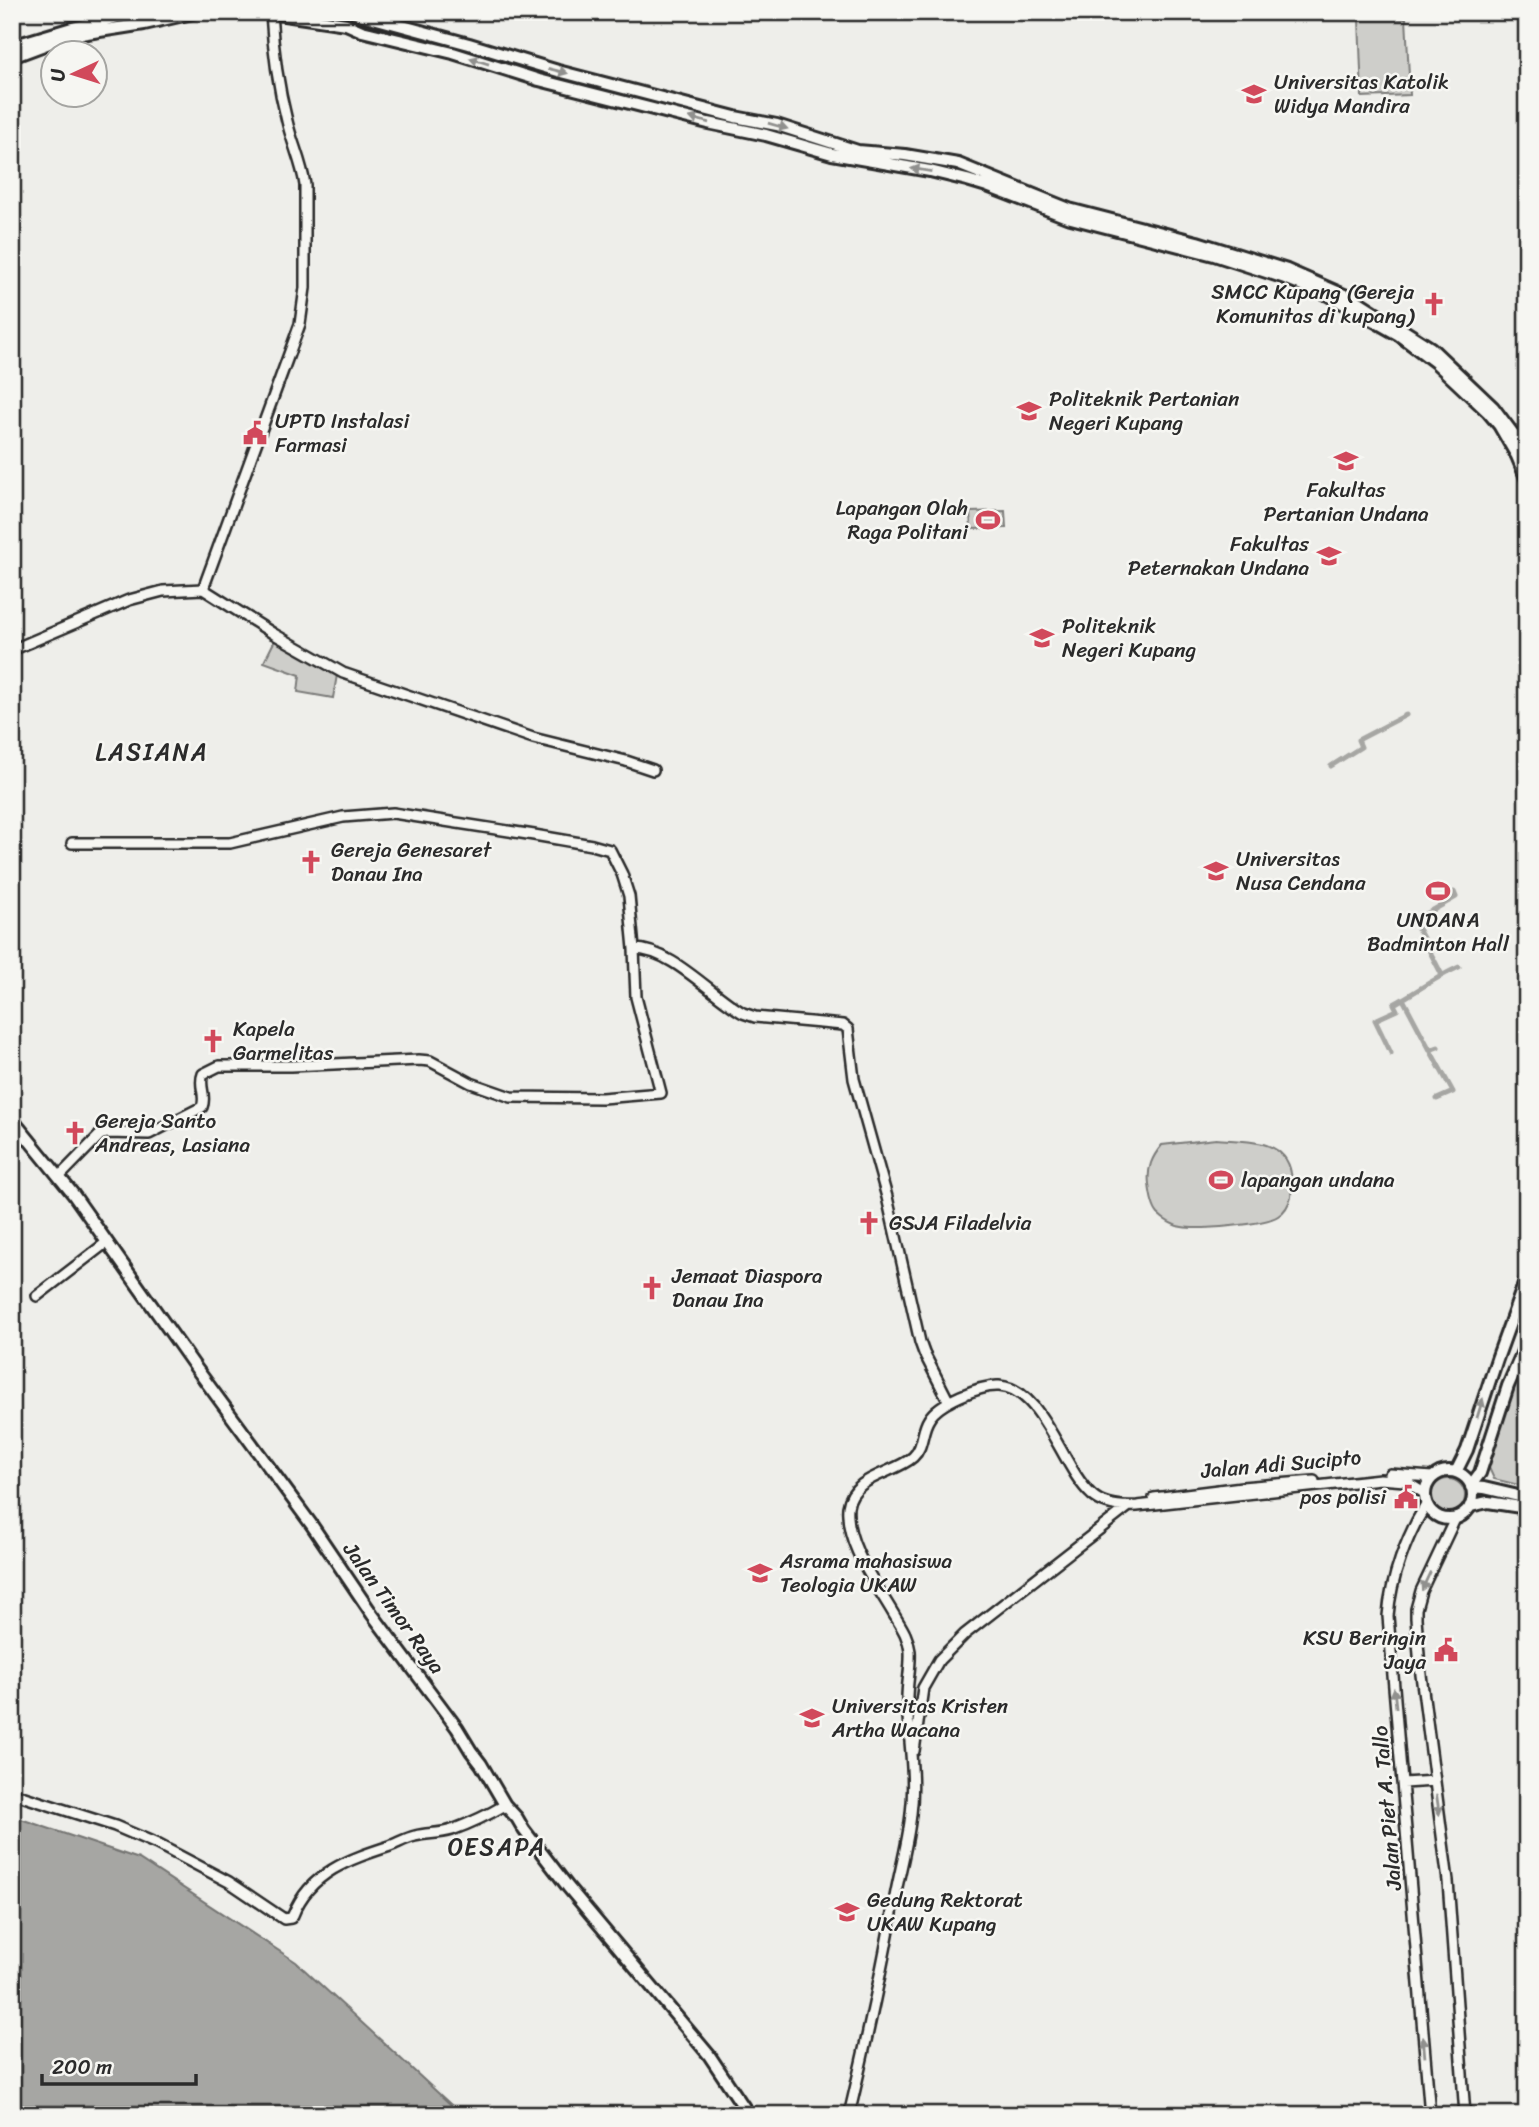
<svg xmlns="http://www.w3.org/2000/svg" width="1539" height="2127" viewBox="0 0 1539 2127" font-family="Sriracha,sans-serif">
	<rect width="100%" height="100%" fill="#eeeeea"/>
	<filter id="ink" filterUnits="userSpaceOnUse"><feTurbulence type="fractalNoise" baseFrequency=".0143" numOctaves="2"/><feDisplacementMap in="SourceGraphic" scale="14" xChannelSelector="R" yChannelSelector="G"/><feConvolveMatrix kernelMatrix="1 2 1 2 8 2 1 2 1" color-interpolation-filters="sRGB"/></filter>
	<g filter="url(#ink)">
		<path fill="#cececa" stroke="#7c7c7a" stroke-width="2" d="M1406,18L1410,95L1362,97L1359,19Z
			M1005,511L1006,528L971,529L970,512Z
			M275,640L337,675L333,698L298,692L300,675L264,662Z
			M1216,1139C1243,1142 1285,1137 1291,1173C1294,1188 1292,1207 1278,1216C1265,1225 1198,1230 1182,1227C1174,1226 1164,1220 1158,1214C1152,1207 1150,1193 1149,1184C1147,1168 1152,1157 1162,1145Z
			M1527,1359V1487L1494,1479L1489,1468L1511,1395Z
			M1431 1496a17 17 0 1 1 34 0a17 17 0 1 1-34 0Z"/>
		<path fill="#a6a6a3" stroke="#757573" stroke-width="2" d="M12,1816L139,1859L296,1962L462,2115H12Z"/>
		<g fill="none" stroke-linecap="round" stroke-linejoin="round">
			<path stroke="#a6a6a3" stroke-width="5" d="M1331,766L1361,747L1358,740L1406,715
				M1442,975L1414,921L1456,897L1454,892
				M1403,999L1430,1050L1438,1047
				M1430,1050L1453,1092L1437,1099
				M1391,1053L1375,1020L1397,1010L1394,1004C1416,992 1436,977 1459,967"/>
			<g stroke="#2b2b2b" stroke-width="14">
				<path id="secondary" d="M203,589L300,324L305,288V185C302,163 292,143 287,121C278,86 273,49 271,13
					M12,650L129,600L163,591L203,589L274,634L343,673L533,738L626,761L653,770
					M634,949C672,949 711,995 743,1013L755,1017L843,1025L848,1029L854,1079L887,1197L920,1342L924,1353L949,1402
					M59,1177L100,1135L107,1133L149,1134L202,1107C207,1095 198,1086 203,1074L219,1066H291L419,1060L430,1061L471,1083L511,1097L602,1098L661,1093L636,997L634,949L629,896L622,874L610,850L592,845L534,835L393,813L343,817L230,843H72
					M37,1296L107,1242
					M1390,1474L1432,1477
					M1154,1498L1242,1487L1314,1481
					M1426,1505C1406,1537 1391,1578 1388,1616L1430,2115
					M1455,1519L1421,1591L1416,1609V1618L1420,1667L1448,1881L1465,2115
					M914,1751L923,1688L939,1660L965,1634L1128,1507
					M1403,1783L1435,1781
					M12,1793L115,1826L157,1844L229,1882L284,1919L291,1918L293,1915C310,1872 350,1859 390,1846C398,1843 406,1838 415,1836C427,1833 439,1834 452,1830C471,1823 488,1815 505,1805
					M849,2115C866,2043 882,1970 895,1897C900,1870 908,1843 911,1814C916,1776 908,1737 907,1698C907,1682 911,1667 910,1651C908,1635 900,1625 893,1613C875,1582 845,1544 848,1507C852,1476 894,1474 913,1457C924,1447 921,1431 929,1419C938,1403 980,1385 999,1386C1043,1388 1062,1469 1092,1495C1104,1506 1122,1507 1137,1506L1380,1479L1405,1481L1424,1493"/>
			</g>
			<g stroke="#2b2b2b" stroke-width="16">
				<path id="highway" d="M264,12L346,24L362,31L453,53L539,80L708,123L766,135L832,154L930,171L967,180L987,186L1067,217L1214,255L1285,278L1328,295L1360,313L1399,335L1435,362L1488,412L1499,425L1517,456L1527,480
					M351,12L469,44L558,71L735,117L777,125L858,151L905,155L958,164L1069,209L1197,242L1287,270L1356,300L1431,348L1493,407L1514,435L1519,446
					M12,46L72,28L139,12
					M12,57L68,36L144,24L197,12
					M12,1119L73,1194L196,1368L311,1524L372,1614L457,1728L471,1751L481,1764L505,1805L517,1818L524,1830L568,1887L709,2055L749,2115
					M1425 1495a24 24 0 1 1 48 0a24 24 0 1 1-48 0Z
					M1456,1472L1467,1450L1497,1359L1527,1276
					M1471,1485L1480,1473L1508,1386L1527,1342
					M1471,1487L1484,1488L1527,1498
					M1470,1506L1488,1502L1527,1508"/>
			</g>
			<use href="#secondary" stroke="#f6f6f2" stroke-width="9"/>
			<use href="#highway" stroke="#f6f6f2" stroke-width="10"/>
		</g>
		<defs><path id="oneway-solid" d="M-6-.8H1V-3.2L6.5 0L1 3.2V.8H-6Z" transform="scale(1.75)"/></defs>
		<g fill="#90908e">
			<use href="#oneway-solid" transform="translate(479 61) rotate(-163)"/>
			<use href="#oneway-solid" transform="translate(558 71) rotate(14)"/>
			<use href="#oneway-solid" transform="translate(699 120) rotate(-164)"/>
			<use href="#oneway-solid" transform="translate(778 126) rotate(16)"/>
			<use href="#oneway-solid" transform="translate(921 170) rotate(-171)"/>
			<use href="#oneway-solid" transform="translate(1480 1408) rotate(-73)"/>
			<use href="#oneway-solid" transform="translate(1426 1581) rotate(115)"/>
			<use href="#oneway-solid" transform="translate(1395 1698) rotate(-96)"/>
			<use href="#oneway-solid" transform="translate(1438 1805) rotate(82)"/>
			<use href="#oneway-solid" transform="translate(1424 2047) rotate(-95)"/>
		</g>
	</g>
	<defs>
		<g id="university-bare" transform="scale(1.89)"><path d="M0-5L7-2L0 1L-7-2ZM-4 1L0 2.5L4 1V4Q0 6-4 4Z" fill="#d1495b" stroke="#f6f6f2" stroke-width="2.5" paint-order="stroke"/></g>
		<g id="church-bare" transform="scale(1.89)"><path d="M-1.2-6h2.4v3.5h3.3v2.4h-3.3V6h-2.4V-.1h-3.3v-2.4h3.3Z" fill="#d1495b" stroke="#f6f6f2" stroke-width="2.5" paint-order="stroke"/></g>
		<g id="civic-bare" transform="scale(1.89)"><path d="M-.6-6.5H3V-4.5H.6V-3L4-1V1h2V6H-6V1h2V-1L-.6-3ZM-1.2 2.5V6h2.4V2.5Z" fill="#d1495b" stroke="#f6f6f2" stroke-width="2.5" paint-order="stroke"/></g>
		<g id="stadium-bare" transform="scale(1.89)"><path d="M0-5a6.5 5 0 1 0 0 10a6.5 5 0 1 0 0-10ZM-3.5-1.8h7v3.6h-7Z" fill="#d1495b" stroke="#f6f6f2" stroke-width="2.5" paint-order="stroke"/></g>
	</defs>
	<g fill-rule="evenodd">
		<use href="#university-bare" x="1254" y="94"/>
		<use href="#church-bare" x="1434" y="304"/>
		<use href="#university-bare" x="1029" y="411"/>
		<use href="#civic-bare" x="255" y="433"/>
		<use href="#university-bare" x="1346" y="461"/>
		<use href="#stadium-bare" x="988" y="520"/>
		<use href="#university-bare" x="1329" y="556"/>
		<use href="#university-bare" x="1042" y="638"/>
		<use href="#church-bare" x="311" y="862"/>
		<use href="#university-bare" x="1216" y="871"/>
		<use href="#stadium-bare" x="1438" y="891"/>
		<use href="#church-bare" x="213" y="1041"/>
		<use href="#church-bare" x="75" y="1133"/>
		<use href="#stadium-bare" x="1221" y="1180"/>
		<use href="#church-bare" x="869" y="1223"/>
		<use href="#church-bare" x="652" y="1288"/>
		<use href="#civic-bare" x="1406" y="1497"/>
		<use href="#university-bare" x="760" y="1573"/>
		<use href="#civic-bare" x="1446" y="1650"/>
		<use href="#university-bare" x="812" y="1718"/>
		<use href="#university-bare" x="847" y="1912"/>
	</g>
	<g text-anchor="middle" dominant-baseline="central" stroke-width="5" stroke-linejoin="round" paint-order="stroke">
		<g font-size="21" fill="#2b2b2b" stroke="#f6f6f2" text-anchor="start">
			<text x="1274" y="82">Universitas Katolik<tspan x="1274" dy="24">Widya Mandira</tspan></text>
			<text x="1414" y="292" text-anchor="end">SMCC Kupang (Gereja<tspan x="1414" dy="24">Komunitas di kupang)</tspan></text>
			<text x="1049" y="399">Politeknik Pertanian<tspan x="1049" dy="24">Negeri Kupang</tspan></text>
			<text x="275" y="421">UPTD Instalasi<tspan x="275" dy="24">Farmasi</tspan></text>
			<text x="1346" y="490" text-anchor="middle">Fakultas<tspan x="1346" dy="24">Pertanian Undana</tspan></text>
			<text x="968" y="508" text-anchor="end">Lapangan Olah<tspan x="968" dy="24">Raga Politani</tspan></text>
			<text x="1309" y="544" text-anchor="end">Fakultas<tspan x="1309" dy="24">Peternakan Undana</tspan></text>
			<text x="1062" y="626">Politeknik<tspan x="1062" dy="24">Negeri Kupang</tspan></text>
			<text x="331" y="850">Gereja Genesaret<tspan x="331" dy="24">Danau Ina</tspan></text>
			<text x="1236" y="859">Universitas<tspan x="1236" dy="24">Nusa Cendana</tspan></text>
			<text x="1438" y="920" text-anchor="middle">UNDANA<tspan x="1438" dy="24">Badminton Hall</tspan></text>
			<text x="233" y="1029">Kapela<tspan x="233" dy="24">Garmelitas</tspan></text>
			<text x="95" y="1121">Gereja Santo<tspan x="95" dy="24">Andreas, Lasiana</tspan></text>
			<text x="1241" y="1180">lapangan undana</text>
			<text x="889" y="1223">GSJA Filadelvia</text>
			<text x="672" y="1276">Jemaat Diaspora<tspan x="672" dy="24">Danau Ina</tspan></text>
			<text x="1386" y="1497" text-anchor="end">pos polisi</text>
			<text x="780" y="1561">Asrama mahasiswa<tspan x="780" dy="24">Teologia UKAW</tspan></text>
			<text x="1426" y="1638" text-anchor="end">KSU Beringin<tspan x="1426" dy="24">Jaya</tspan></text>
			<text x="832" y="1706">Universitas Kristen<tspan x="832" dy="24">Artha Wacana</tspan></text>
			<text x="867" y="1900">Gedung Rektorat<tspan x="867" dy="24">UKAW Kupang</tspan></text>
		</g>
		<g font-size="21" fill="#2b2b2b" stroke="#f6f6f2">
			<text transform="translate(1281 1464) rotate(-5)">Jalan Adi Sucipto</text>
			<text transform="translate(394 1608) rotate(54)">Jalan Timor Raya</text>
			<text transform="translate(1387 1808) rotate(-95)">Jalan Piet A. Tallo</text>
		</g>
		<g font-size="24" letter-spacing="2" fill="#2b2b2b" stroke="#f6f6f2">
			<text x="152" y="752">LASIANA</text>
			<text x="497" y="1847">OESAPA</text>
		</g>
	</g>
	<rect width="1539" height="2127" fill="none" stroke="#f6f6f2" stroke-width="42"/>
	<rect x="21" y="21" width="1497" height="2085" fill="none" stroke="#2b2b2b" stroke-width="2.5" filter="url(#ink)"/>
	<g transform="translate(74 74) rotate(266)"><circle r="33" fill="#f6f6f2" stroke="#a5a5a2" stroke-width="2"/>
	<path d="M0-5L12 26L0 18L-12 26Z" fill="#d1495b"/>
	<text y="-10" font-size="19" font-weight="bold" text-anchor="middle" fill="#2b2b2b">U</text>
	</g>
	<path d="M42 2074v10h154v-10" fill="none" stroke="#2b2b2b" stroke-width="3.5"/>
	<text x="52" y="2074" font-size="21" fill="#2b2b2b" stroke="#f6f6f2" stroke-width="5" paint-order="stroke">200 m</text>
</svg>
